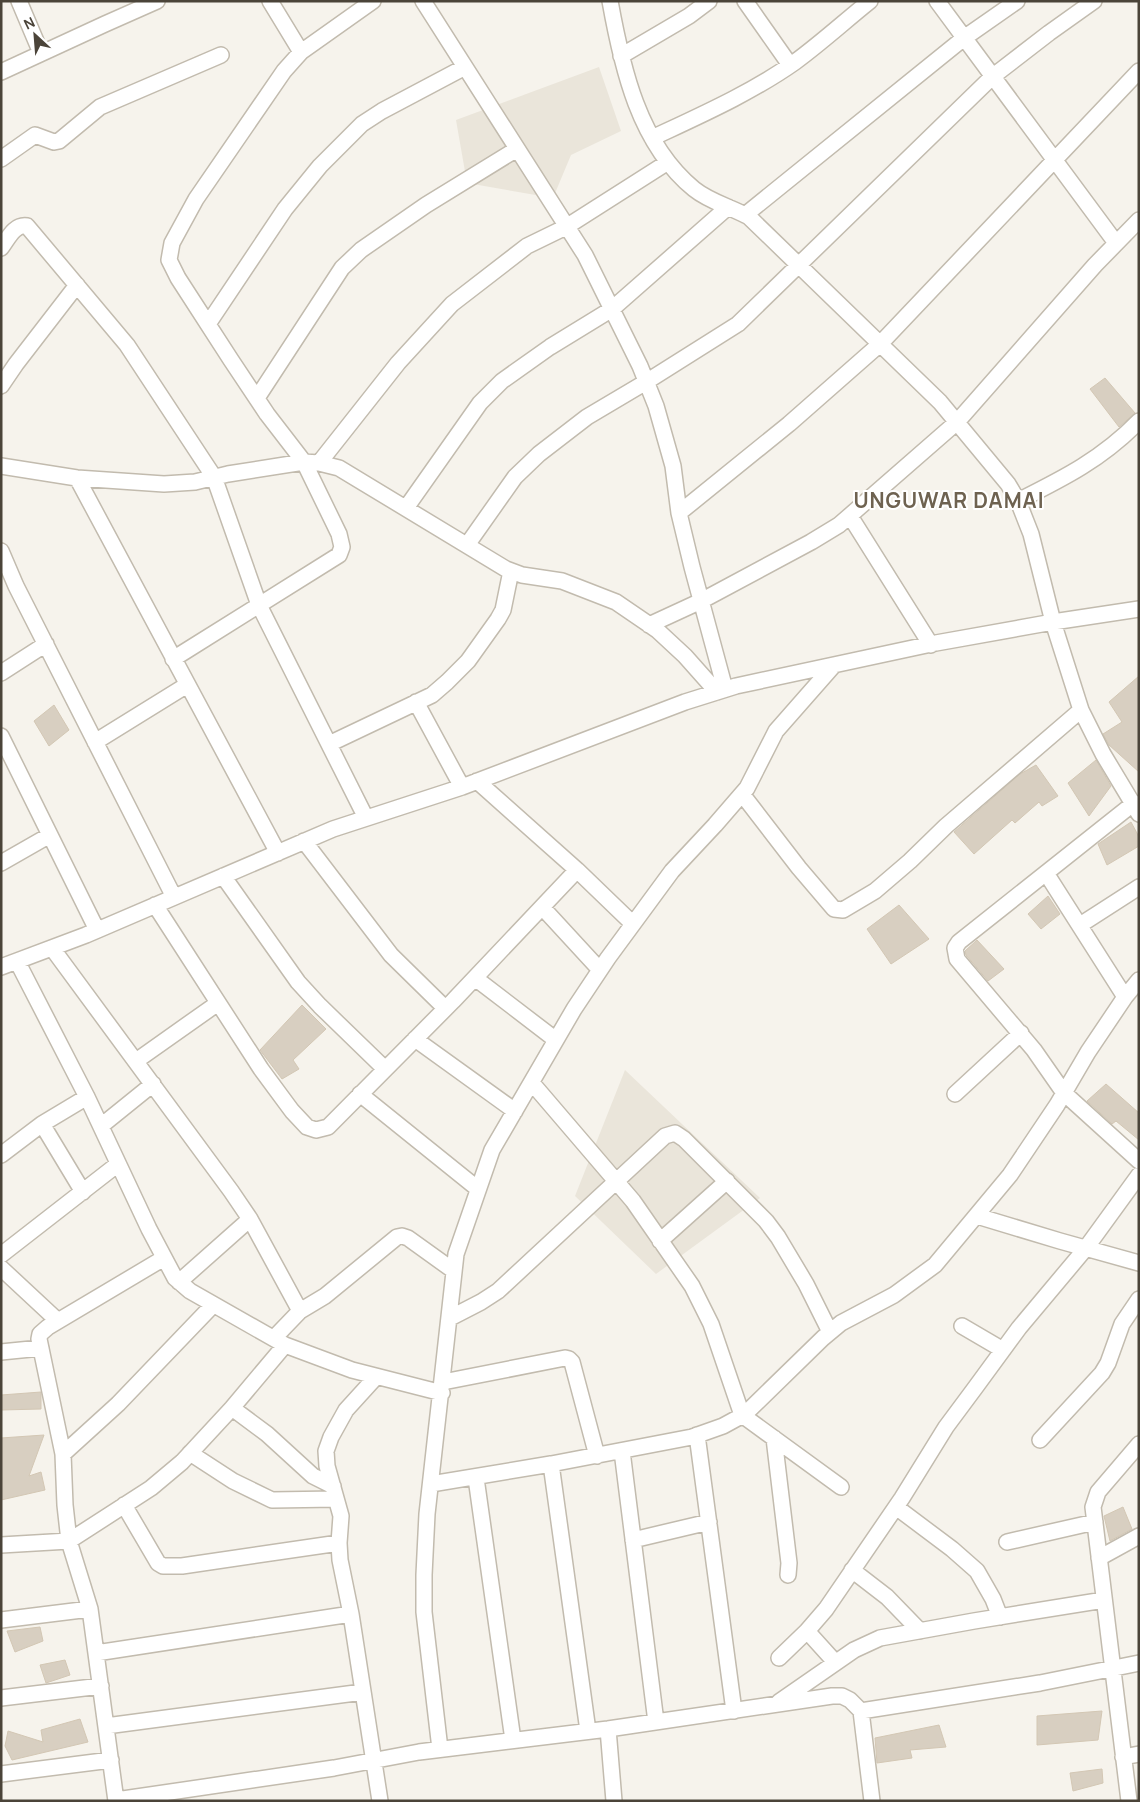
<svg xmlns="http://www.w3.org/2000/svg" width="1140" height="1802" viewBox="0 0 1140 1802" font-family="Manrope,sans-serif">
	<rect width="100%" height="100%" fill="#f6f3ec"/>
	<path fill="#eae5da" d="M599,67L621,131L571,155L553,198L467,183L456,120Z
		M625,1070L760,1198L656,1274L575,1196Z"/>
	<path fill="#d8cfc1" stroke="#d3c7b4" d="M1105,378L1135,413L1119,427L1090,389Z
		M1139,676V772L1109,745L1103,734L1122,722L1109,702Z
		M54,705L69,730L49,746L34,721Z
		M1096,760L1111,786L1089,816L1068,783Z
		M1036,765L1058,796L1042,806L1039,802L1015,823L1012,820L974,854L954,832L1020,774Z
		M1131,822L1139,837V846L1107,865L1098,844Z
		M1048,896L1060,914L1041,929L1028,914Z
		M899,905L929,939L891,964L867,929Z
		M977,940L1004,969L988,981L966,955L965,951Z
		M302,1005L326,1029L293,1060L299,1069L282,1079L260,1050Z
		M1106,1084L1139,1113V1140L1116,1121L1112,1124L1087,1101Z
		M41,1392V1409L1,1410V1395Z
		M44,1435L29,1476L41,1472L45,1490L1,1500V1438Z
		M1123,1507L1132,1529L1110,1541L1104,1516Z
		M40,1627L43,1641L15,1652L7,1631Z
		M65,1660L70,1675L46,1683L40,1665Z
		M1102,1711L1098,1740L1037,1745V1716Z
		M80,1719L88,1742L12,1760L5,1746L8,1731L43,1742L41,1730Z
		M939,1725L946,1747L910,1750L912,1758L877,1763L875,1738Z
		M1102,1769L1103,1783L1073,1791L1070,1773Z"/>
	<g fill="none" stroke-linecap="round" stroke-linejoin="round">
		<g stroke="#c2bbae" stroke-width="18">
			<path id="minor" d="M19,1L41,53
				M270,1L301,52
				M423,1L585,255L640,366L656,406L673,466L679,513L692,567L725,689
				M610,1C622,68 639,144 694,189C710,202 731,207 749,217L940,402L1008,484L1018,501L1031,534L1053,622L1081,710L1103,754L1139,814
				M745,1L790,65
				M937,1L1116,243
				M621,56L689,16L709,1
				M1,72L105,24L157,1
				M652,138C701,115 751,93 795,62C821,43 845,21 870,1
				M1,159L35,135L54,142L59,141L100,107L221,55
				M745,215L964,38L1017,1
				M1,248C8,239 14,224 27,226L127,345L214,477L259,605L366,818
				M208,324L285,209L320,166L362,124L382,111L465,67
				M1,386L16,364L77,285
				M257,398L342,268L361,250L426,205L517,149
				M319,463L398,363L452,304L527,246L566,227L668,162
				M1,466L77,478L164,484L195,482L228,474L304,462L319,463L339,468L506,569L522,575L562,581L616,602L657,630L685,656L717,692
				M77,478L278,853
				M1018,501C1064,478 1102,459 1139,421
				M406,508L480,403L502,381L550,347L612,309L728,207
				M679,513L789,424L880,344L1139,71
				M850,516L931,645
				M467,545L515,477L539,454L587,417L646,382L738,324L992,77L1049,33L1094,1
				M1,551L16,586L174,897
				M649,625L701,601L811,542L839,525L957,422L1095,265L1139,220
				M173,659L339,555L342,547L339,534L304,462L267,414L231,360L178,278L169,260L172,243L196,199L284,71L301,52L373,1
				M1,673L46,644
				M416,702L462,787
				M1,736L97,930
				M95,742L187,685
				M329,744L432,695L447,682L468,661L498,619L503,610L511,571
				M477,781L577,870L633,924
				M742,794L799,868L834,909L843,910L875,891L910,861L946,826L1081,710
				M1134,803L959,942L955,948L957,959L1034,1050L1064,1093L1139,1161
				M304,841L391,955L445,1008
				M1,863L50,835
				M1046,873L1125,997
				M223,876L298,982L320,1006L385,1069
				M155,905L261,1069L292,1111L307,1127L316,1130L328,1127L453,1001L577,870
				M542,907L600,970
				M1080,925L1139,887
				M52,948L231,1191L250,1219L300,1311
				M17,961L87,1097L149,1229L175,1278L190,1291L285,1345L352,1370L442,1393
				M1,967L86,935L333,829L462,787L685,702L736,686L936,643L1053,622L1139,609
				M475,978L556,1040
				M415,1039L515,1111
				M136,1061L218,1003
				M532,1083L633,1201L692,1286L711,1324L742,1415L841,1487
				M360,1094L478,1189
				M955,1094L1021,1033
				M42,1124L83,1192
				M101,1126L153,1084
				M1,1155L42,1124L87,1097
				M977,1216L1060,1241L1139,1263
				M660,1241L727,1181
				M1,1255L118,1164
				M1,1268L58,1321
				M179,1282L250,1219
				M450,1318L481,1302L498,1291L665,1136L675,1133L684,1139L766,1221L778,1237L806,1284L830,1332
				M962,1326L1003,1350
				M274,1338L300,1311L325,1296L397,1237L402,1236L408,1238L454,1271
				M1,1352L41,1348
				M376,1377L346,1410L331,1437L326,1451L327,1466L341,1516L339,1543L340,1560L351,1614L380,1801
				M443,1382L565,1358L569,1359L572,1362L597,1456
				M232,1408L267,1434L313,1476L333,1486
				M697,1435L734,1711
				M774,1438L789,1563L788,1575
				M1040,1440L1102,1373L1108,1363L1122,1324L1139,1299
				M622,1451L656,1722
				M190,1453L233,1481L272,1500L336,1499
				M63,1454L118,1404L213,1305
				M551,1464L588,1731
				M476,1478L513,1740
				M431,1484L551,1464L692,1437L723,1426L745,1414L823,1338L841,1323L894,1295L935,1265L1010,1175L1057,1105L1088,1052L1125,997L1139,980
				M124,1505L158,1563L163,1566H182L339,1543
				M896,1507L952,1549L977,1571L993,1599L1000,1617
				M633,1540L709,1522
				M1007,1542L1095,1522
				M1,1545L69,1541L151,1488L182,1462L232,1408L285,1345
				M1099,1558L1139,1536
				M852,1570L887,1597L920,1631
				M1,1620L90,1609
				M807,1631L835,1662
				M96,1653L351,1614
				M779,1658L807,1631L826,1609L902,1498L946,1427L975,1388L1019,1328L1086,1248L1139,1175
				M1,1698L101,1686
				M779,1702L854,1650L880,1638L974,1621L1104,1600
				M861,1711L1040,1683L1139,1663
				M106,1726L363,1692
				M608,1729L614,1801
				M440,1749L424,1612V1575L427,1514L456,1254L492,1150L574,1009L608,958L672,871L715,825L747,788L776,731L834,665
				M1123,1757L1139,1754
				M1,1774L111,1760
				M116,1800L334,1768L419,1752L608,1729L832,1696H842L850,1700L861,1711L872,1801
				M116,1801L90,1609L69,1541L65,1505L63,1454L39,1339L40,1334L48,1327L164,1258
				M1129,1801L1093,1507L1098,1492L1139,1444"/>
		</g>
		<use href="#minor" stroke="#fff" stroke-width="15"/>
	</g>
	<g text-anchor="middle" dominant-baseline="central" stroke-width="4" stroke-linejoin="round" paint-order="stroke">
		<g font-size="21" font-weight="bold" letter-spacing="1" fill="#6e6250" stroke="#fff">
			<text x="949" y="500">UNGUWAR DAMAI</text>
		</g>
	</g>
	<rect width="1140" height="1802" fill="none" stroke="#4b4439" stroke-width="5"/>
	<g transform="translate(35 35) rotate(334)" stroke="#ffffff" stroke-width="4" paint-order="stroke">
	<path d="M0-4L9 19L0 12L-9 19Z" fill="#4b4439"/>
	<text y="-8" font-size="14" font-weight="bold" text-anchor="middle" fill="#4b4439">N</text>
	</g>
</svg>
